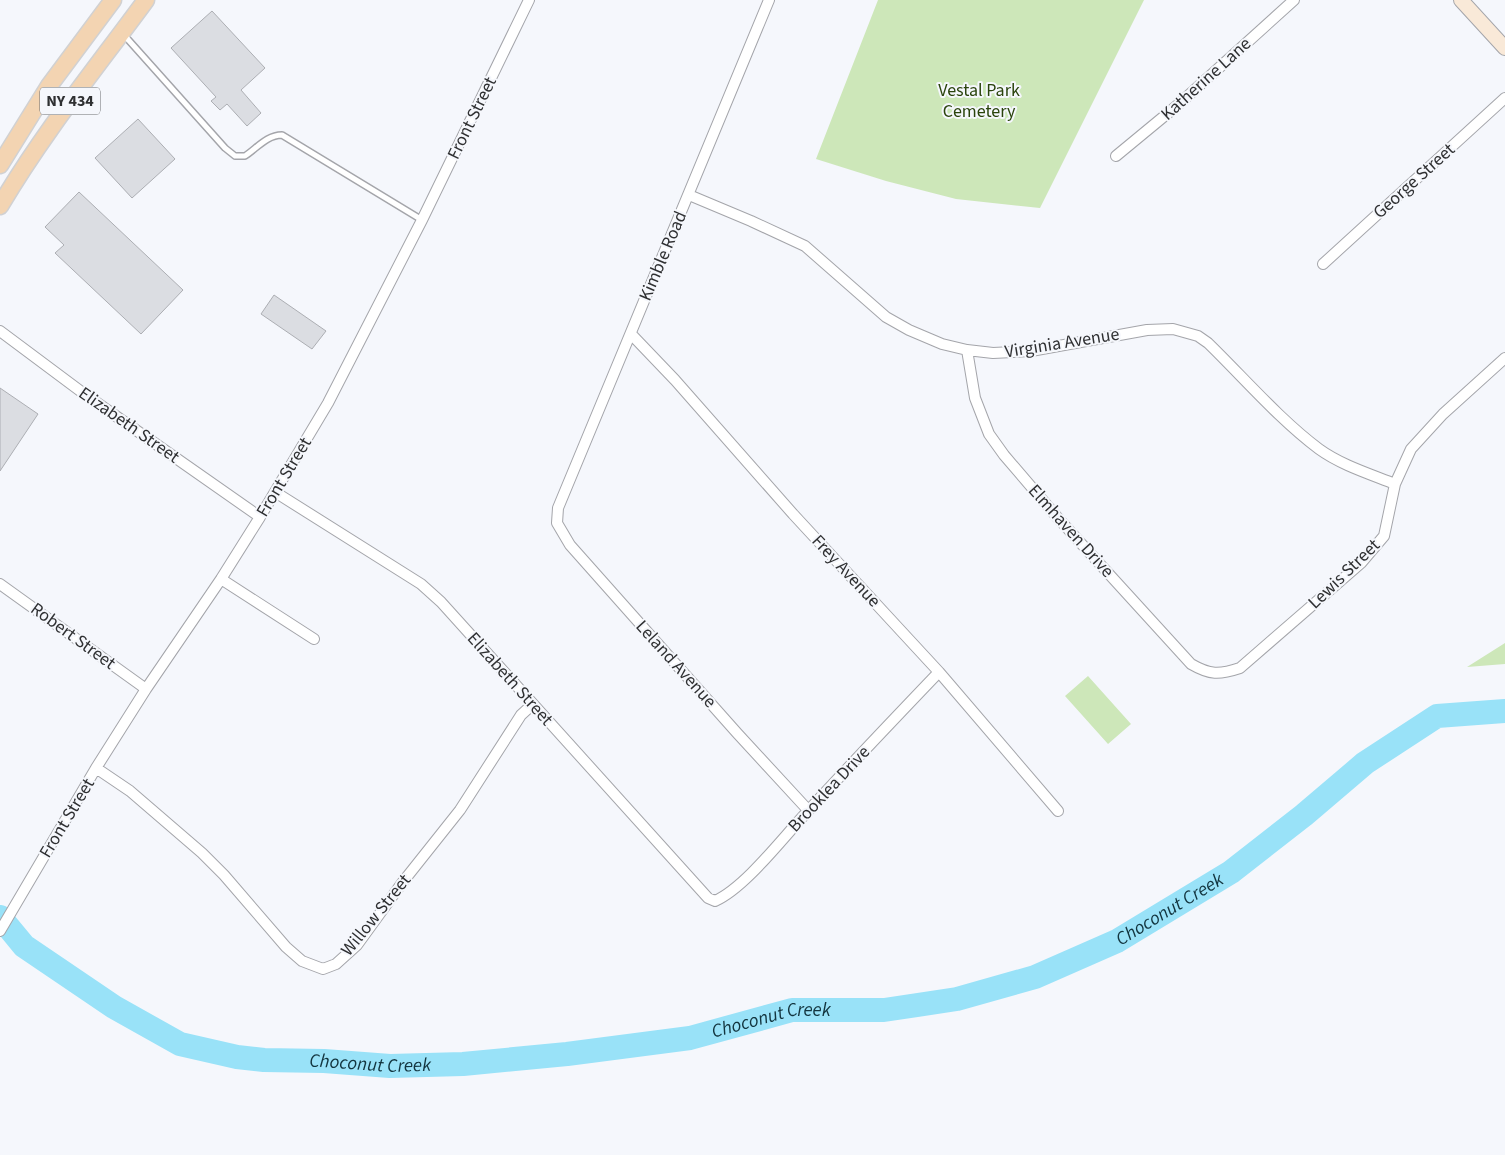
<svg xmlns="http://www.w3.org/2000/svg" width="1505" height="1155" viewBox="0 0 1505 1155" font-family="'Source Sans 3',sans-serif">
	<rect width="100%" height="100%" fill="#f5f7fc"/>
	<path fill="#cde7b9" d="M878,0H1144L1040,208L956,199L886,181L816,159Z
		M1505,643V664L1467,667Z
		M1088,676L1131,724L1108,744L1065,696Z"/>
	<g fill="none" stroke-linecap="round" stroke-linejoin="round">
		<path stroke="#99e2f8" stroke-width="24" id="s1" d="M0,917L24,946L114,1007L180,1044L237,1057L264,1060L324,1061L390,1066L463,1064L567,1054L690,1038L792,1010H884L957,999L1035,977L1117,941L1231,872L1304,815L1365,763L1437,716L1505,711"/>
	</g>
	<path fill="#dbdde2" stroke="#acaeb3" d="M212,11L265,68L241,90L261,113L247,126L227,104L220,110L211,101L216,97L171,48Z
		M138,119L175,159L132,198L95,158Z
		M79,192L183,290L141,334L55,253L64,245L45,227Z
		M274,295L326,331L312,349L261,314Z
		M0,388L38,414L0,471Z"/>
	<g fill="none" stroke-linecap="round" stroke-linejoin="round">
		<g stroke="#a4a5aa" stroke-width="8">
			<path id="lane" d="M124,35L225,148L235,156H245C257,148 267,135 282,135L422,220"/>
		</g>
		<g stroke="#a4a5aa" stroke-width="12">
			<path id="street" d="M769,0L558,508L557,523L570,545L737,733L808,810
				M1116,156L1179,104L1294,0
				M689,195L751,221L805,246L886,317L909,330L942,344L967,350L993,353L1031,351L1147,330L1173,329L1198,336L1208,343C1243,377 1280,420 1319,449C1341,465 1370,474 1395,484
				M1323,264L1505,98
				M0,331L83,393L260,517
				M631,334L675,380L793,514L939,672L1058,811
				M967,350L975,398L989,434L1004,455L1057,517L1191,664C1210,675 1219,675 1240,668L1361,563L1384,536L1395,484L1411,449L1443,414L1505,358
				M275,492L421,584L441,602L708,898L715,901C746,887 784,836 808,811C851,764 895,718 939,672
				M221,579L314,639
				M0,584L146,689
				M96,768L130,791L202,853L224,875L286,947L302,961L323,969L336,964L357,945L402,883L460,810L521,715L533,704
				M0,931L96,768L146,689L221,579L260,517L328,403L422,220L529,0"/>
		</g>
		<g stroke="#a4a5aa" stroke-width="16">
			<path id="secondary" d="M1461,0L1505,48"/>
		</g>
		<g stroke="#d1d1d2" stroke-width="19">
			<path id="primary" d="M0,165L49,86L113,0
				M0,206C43,133 96,68 146,0"/>
		</g>
		<use href="#lane" stroke="#fff" stroke-width="5"/>
		<use href="#street" stroke="#fff" stroke-width="10"/>
		<use href="#secondary" stroke="#f9e9d8" stroke-width="14"/>
		<use href="#primary" stroke="#f3d4b2" stroke-width="16"/>
	</g>
	<g text-anchor="middle" dominant-baseline="central" stroke-width="4" stroke-linejoin="round" paint-order="stroke">
		<rect fill="#f5f7fc" stroke="#6a6c6f" stroke-width="1" x="40" y="87.5" width="60" height="27" rx="4"/>
		<g font-size="16" font-weight="bold" fill="#2f3032">
			<text x="70" y="101">NY 434</text>
		</g>
		<g font-size="18" fill="#2f3032" stroke="#f5f7fc">
			<text transform="translate(1206 79) rotate(-42)">Katherine Lane</text>
			<text transform="translate(472 118) rotate(-64)">Front Street</text>
			<text transform="translate(1414 181) rotate(-42)">George Street</text>
			<text transform="translate(663 256) rotate(-67)">Kimble Road</text>
			<text transform="translate(1062 343) rotate(-9)">Virginia Avenue</text>
			<text transform="translate(129 425) rotate(35)">Elizabeth Street</text>
			<text transform="translate(284 477) rotate(-59)">Front Street</text>
			<text transform="translate(1071 531) rotate(48)">Elmhaven Drive</text>
			<text transform="translate(846 571) rotate(47)">Frey Avenue</text>
			<text transform="translate(1344 574) rotate(-44)">Lewis Street</text>
			<text transform="translate(73 636) rotate(36)">Robert Street</text>
			<text transform="translate(676 664) rotate(48)">Leland Avenue</text>
			<text transform="translate(510 679) rotate(48)">Elizabeth Street</text>
			<text transform="translate(829 789) rotate(-47)">Brooklea Drive</text>
			<text transform="translate(67 818) rotate(-59)">Front Street</text>
			<text transform="translate(376 915) rotate(-51)">Willow Street</text>
		</g>
		<g font-size="18" fill="#2a440c" stroke="#f5f7fc">
			<text x="979" y="90">Vestal Park<tspan x="979" dy="21">Cemetery</tspan></text>
		</g>
		<g font-size="19" font-style="italic" fill="#13353f" stroke="#f5f7fc">
			<text stroke="none"><textPath href="#s1" startOffset="1239">Choconut Creek</textPath></text>
			<text stroke="none"><textPath href="#s1" startOffset="819">Choconut Creek</textPath></text>
			<text stroke="none"><textPath href="#s1" startOffset="414">Choconut Creek</textPath></text>
		</g>
	</g>
</svg>
